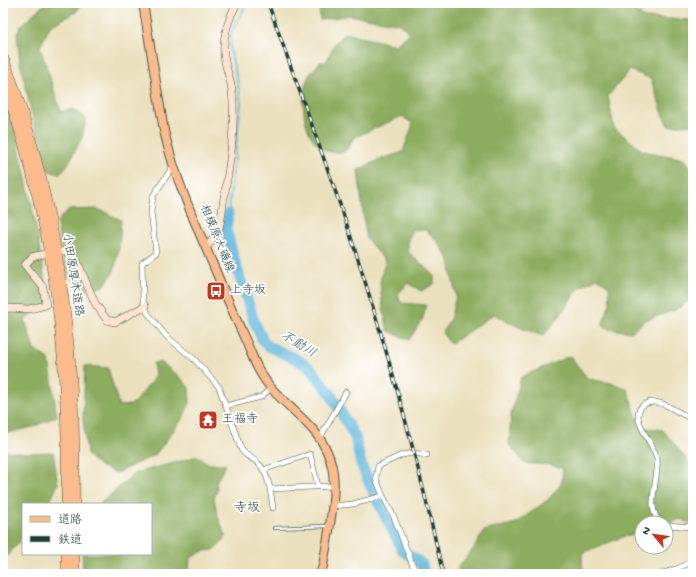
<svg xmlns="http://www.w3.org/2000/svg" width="696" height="577" viewBox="0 0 696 577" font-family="'Gochi Hand','Klee One',sans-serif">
	<rect width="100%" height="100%" fill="#fff"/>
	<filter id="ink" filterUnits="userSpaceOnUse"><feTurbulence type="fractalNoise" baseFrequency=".025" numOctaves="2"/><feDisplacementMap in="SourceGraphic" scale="8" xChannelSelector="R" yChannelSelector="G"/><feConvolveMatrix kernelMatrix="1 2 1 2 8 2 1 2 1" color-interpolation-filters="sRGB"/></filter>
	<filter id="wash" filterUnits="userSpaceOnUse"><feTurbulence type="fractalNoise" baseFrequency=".012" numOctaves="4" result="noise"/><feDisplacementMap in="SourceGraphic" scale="16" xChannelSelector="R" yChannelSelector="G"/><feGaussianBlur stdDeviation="0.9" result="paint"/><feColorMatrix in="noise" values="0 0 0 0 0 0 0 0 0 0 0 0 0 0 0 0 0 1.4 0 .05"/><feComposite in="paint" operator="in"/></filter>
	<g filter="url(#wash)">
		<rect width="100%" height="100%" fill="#ebe0bd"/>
		<path fill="#8cac5f" stroke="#56744a" d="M46,3H82L76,12L50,26L40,47L61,112C75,108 76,109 86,119L82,138L68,164L60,174L49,171L43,163L20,63L17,34L21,26L34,13Z
			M317,3H627L644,18L693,20V124L668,126L664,117L651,79L630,70L608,96L614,128L643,151L685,159L693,170V298L675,310L646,320L631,332L609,329L602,325L610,303L609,286L597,278L578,289L559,317L543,336L521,328L494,314L450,344L442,332L450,320L456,296L448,257L437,241L426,230L414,229L408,239V252L434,275V284L421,291L408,283L398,294L401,303L426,305L423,318L409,340L388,331L382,302L380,282L385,261L366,238L358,170L378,160L403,152L413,124L402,116L353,138L349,147L344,152C340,152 335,153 331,152C305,147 299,104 306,83C308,75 315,68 320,62H326L335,43L344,33L396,45L409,33L401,24L350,15L320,20L319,8Z
			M3,94L15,129L32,206L49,303L32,314L25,320L34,350L49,359L57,416L33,427L7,433L3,437Z
			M98,209L121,220L119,248L114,271L104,286C100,287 96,289 92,289C62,293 61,243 57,223L61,217L68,210Z
			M570,356L588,379L611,383L627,388L640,427L663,430L693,467V524L680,519L666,524L642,523V532L625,536L582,553L583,574H458V567L474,548L484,531L516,523L549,499L561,484L563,469L551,465L524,463L509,444L511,414L521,377Z
			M161,362L183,380L189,388L190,402L183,418L155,455L116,473L100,466L87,455L83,418L85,366L108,368L119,406L131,405C140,396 149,387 155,375L153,363Z
			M3,449L5,451L27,453L53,452L58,484L49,504H23V537L3,561Z
			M197,456L209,464H226L216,482L217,489L214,498L218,517L226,537L214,550L203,551L191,558C189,563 188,569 192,574H83L82,554H151V504H100L135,473L178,462Z"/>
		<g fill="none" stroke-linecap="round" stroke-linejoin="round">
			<path stroke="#5db4da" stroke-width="2" d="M228,214L241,103L238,84L230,49L232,31L247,3"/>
			<path stroke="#5db4da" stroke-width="11" d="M228,214L226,229L236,266L254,321L263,341L268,346L296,359L311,369L330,393L355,437L361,464L376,498L403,551L422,564L424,574"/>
		</g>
	</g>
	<g filter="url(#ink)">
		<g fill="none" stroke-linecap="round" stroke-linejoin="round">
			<g stroke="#3e5549" stroke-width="4">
				<path id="lane" d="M274,528L327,526"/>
			</g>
			<g stroke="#3e5549" stroke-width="6">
				<path id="street" d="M174,165L153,196L151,212L156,253L142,263L143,300L147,312L166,336L194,359L219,387L241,449C247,458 252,457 258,463C269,473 271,494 273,508
					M226,406L261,397L271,388
					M320,438L346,392
					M263,470L310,454L318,486
					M270,489L333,486
					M332,506L353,504L383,496
					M662,523C643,510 660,478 657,459C655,444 625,415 645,404C660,396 679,415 693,419
					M666,525L693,527
					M416,574L394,517L383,496L376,479L378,466L402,455L412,453L427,455
					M661,574L681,567L693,560"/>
			</g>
			<g stroke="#3e5549" stroke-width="8">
				<path id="secondary" d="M206,248C211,242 216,236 219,228C222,218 222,207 224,198C230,163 236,126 232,91C231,81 227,71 225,62C221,41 227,21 237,3
					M63,251L73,252L95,303L107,320L115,322L145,306
					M3,311L7,308L29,309L46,305L43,287L25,265L32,257L44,254"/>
			</g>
			<g stroke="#3e5549" stroke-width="10">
				<path id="primary" d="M143,3L164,131C175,178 195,223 214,267C224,291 234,315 245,339C250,350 254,362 260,372C280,408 323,423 332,467C338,493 327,539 323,566L320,574"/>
			</g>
			<g stroke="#3e5549" stroke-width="10">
				<path id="highway" d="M3,56C59,200 77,350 75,504
					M3,81C34,169 55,262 62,356C66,405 67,455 66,504
					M66,574V554
					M75,574V554"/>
			</g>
			<use href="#lane" stroke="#fff" stroke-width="2.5"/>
			<use href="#street" stroke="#fff" stroke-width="5"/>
			<use href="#secondary" stroke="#fde4d1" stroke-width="7"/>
			<use href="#primary" stroke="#fbbb8d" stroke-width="8"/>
			<use href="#highway" stroke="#fbbb8d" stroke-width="9"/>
			<g stroke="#1f3d34" stroke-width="3.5">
				<path id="rail" d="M268,3C294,76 321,149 346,222C384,338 417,455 443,574"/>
			</g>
			<use href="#rail" stroke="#fff" stroke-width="2" stroke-dasharray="6" stroke-linecap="butt"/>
		</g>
	</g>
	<defs>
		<g id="bus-square" transform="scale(1)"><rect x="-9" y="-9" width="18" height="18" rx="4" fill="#c8321e" stroke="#fff"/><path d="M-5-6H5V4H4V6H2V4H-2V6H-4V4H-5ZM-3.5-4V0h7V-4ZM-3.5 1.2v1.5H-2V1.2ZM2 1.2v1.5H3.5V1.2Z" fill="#fff"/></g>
		<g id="temple-square" transform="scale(1)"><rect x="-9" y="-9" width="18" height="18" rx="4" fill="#c8321e" stroke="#fff"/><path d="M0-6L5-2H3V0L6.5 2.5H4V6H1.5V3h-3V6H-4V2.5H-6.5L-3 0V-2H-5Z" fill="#fff"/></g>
	</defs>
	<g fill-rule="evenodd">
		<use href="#bus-square" x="216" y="291"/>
		<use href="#temple-square" x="208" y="420"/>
	</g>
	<g text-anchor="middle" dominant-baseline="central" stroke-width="3.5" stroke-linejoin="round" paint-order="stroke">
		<g font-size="12" fill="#1f3d34" stroke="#fff">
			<text transform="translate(216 239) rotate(68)">相模原大磯線</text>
			<text transform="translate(72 275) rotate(81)">小田原厚木道路</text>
		</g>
		<g font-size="12" fill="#1f3d34" stroke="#fff" text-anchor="start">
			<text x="230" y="291">上寺坂</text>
			<text x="222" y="420">王福寺</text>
		</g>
		<g font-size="13" font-style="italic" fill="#326166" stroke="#fff">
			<text transform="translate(298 345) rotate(31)">不動川</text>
		</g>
		<g font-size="13" fill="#1f3d34" stroke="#fff">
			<text x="247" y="508">寺坂</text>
		</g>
	</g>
	<rect width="696" height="577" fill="none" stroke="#fff" stroke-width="16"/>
	<rect x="22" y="503" width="130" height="52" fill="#ffffff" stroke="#a5b1ae"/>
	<rect x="30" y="516" width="20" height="6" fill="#fbbb8d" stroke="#a5b1ae"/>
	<text x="58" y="523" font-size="12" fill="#1f3d34">道路</text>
	<rect x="30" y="536" width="20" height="6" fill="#1f3d34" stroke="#a5b1ae"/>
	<text x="58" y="543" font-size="12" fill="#1f3d34">鉄道</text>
	<g transform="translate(654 535) rotate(299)"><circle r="19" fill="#ffffff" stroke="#a5b1ae"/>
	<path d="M0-3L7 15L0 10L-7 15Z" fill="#c8321e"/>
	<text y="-6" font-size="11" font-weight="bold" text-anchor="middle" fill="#1f3d34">N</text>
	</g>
</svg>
